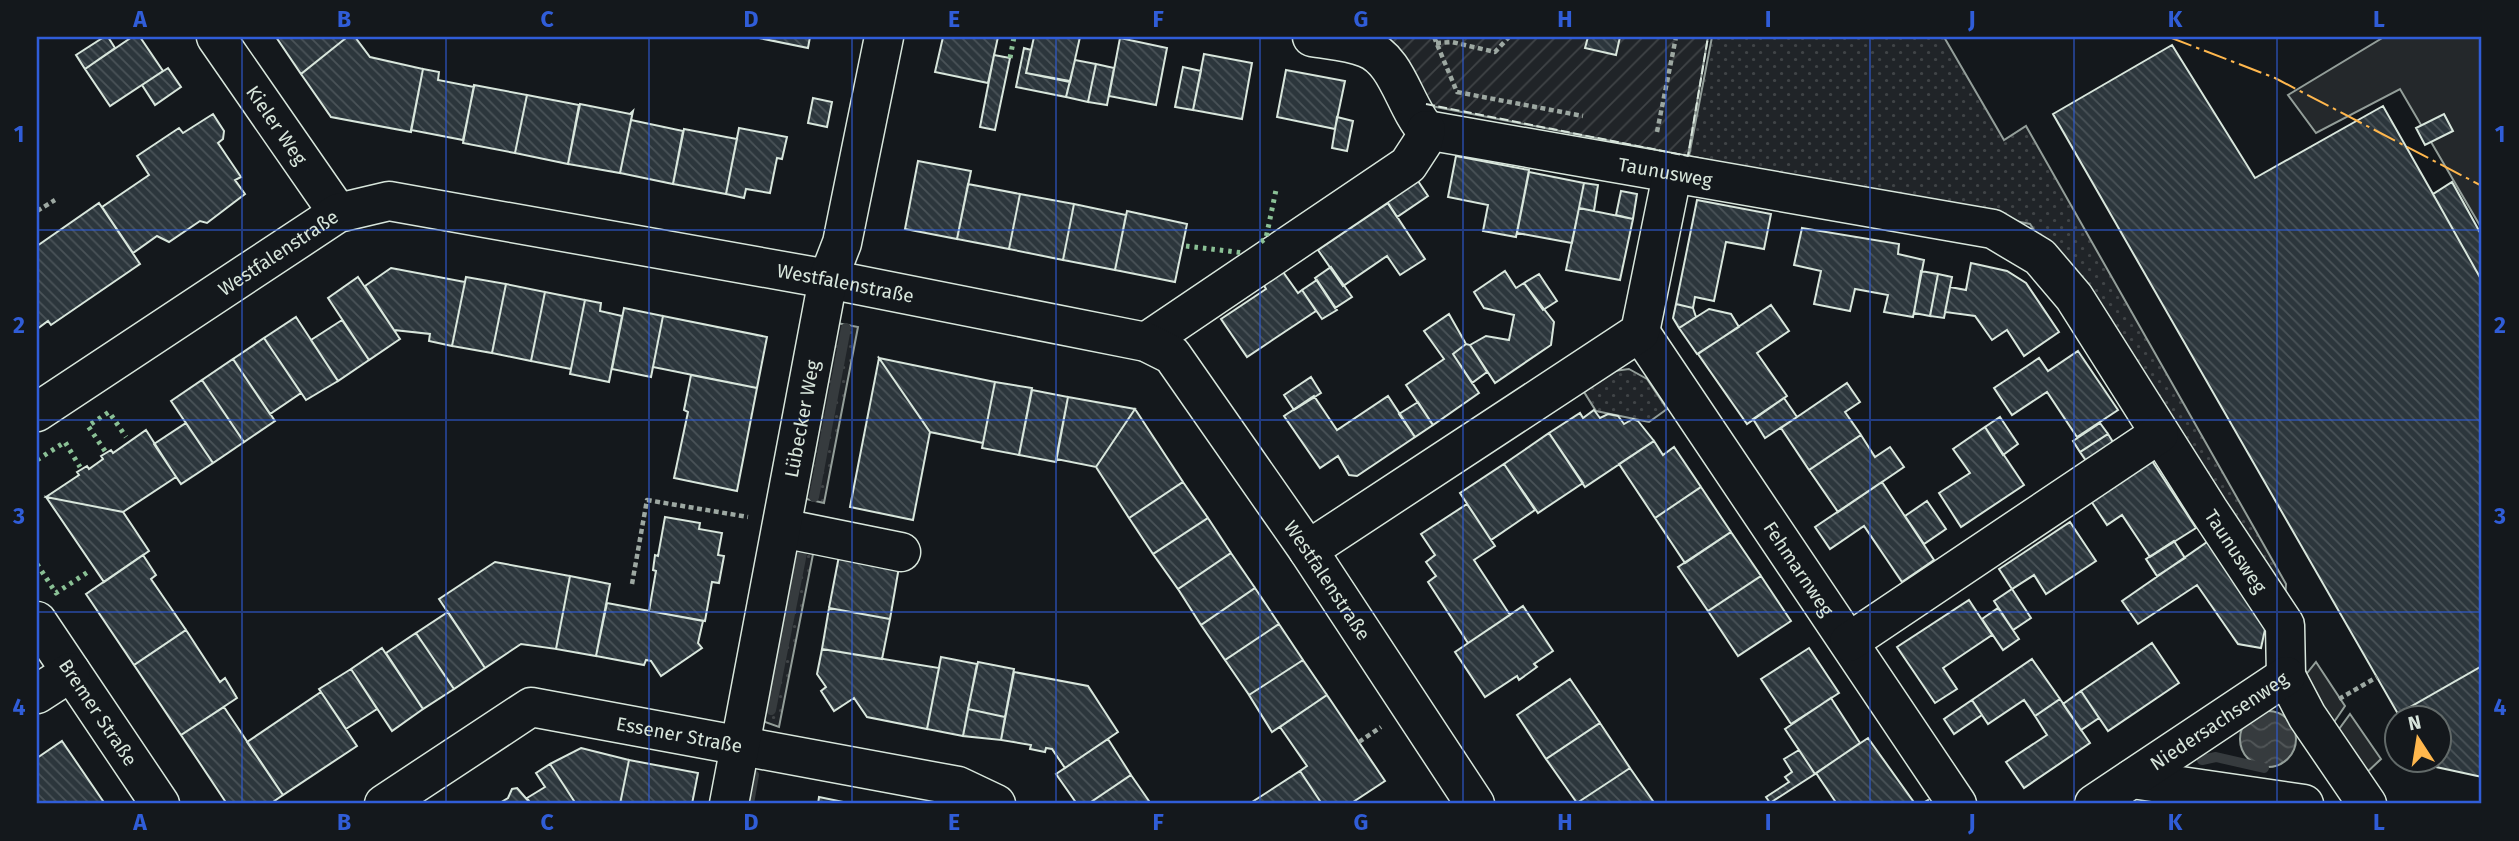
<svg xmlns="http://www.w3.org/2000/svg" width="2519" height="841" viewBox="0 0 2519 841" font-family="'Fira Sans',sans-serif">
	<defs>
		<pattern id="grass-dots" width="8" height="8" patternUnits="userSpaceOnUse" patternTransform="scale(1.75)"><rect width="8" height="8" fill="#202428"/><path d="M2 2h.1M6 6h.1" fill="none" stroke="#404447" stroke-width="1.8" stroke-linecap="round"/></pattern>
		<pattern id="garden-furrows" width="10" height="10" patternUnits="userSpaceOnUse" patternTransform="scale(1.75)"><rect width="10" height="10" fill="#202428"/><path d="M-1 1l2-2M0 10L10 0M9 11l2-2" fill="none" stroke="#404447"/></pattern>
		<pattern id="water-waves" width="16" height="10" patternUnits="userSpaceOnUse" patternTransform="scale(1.75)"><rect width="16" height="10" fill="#363b3e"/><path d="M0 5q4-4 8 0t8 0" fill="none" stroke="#525759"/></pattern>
		<pattern id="building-back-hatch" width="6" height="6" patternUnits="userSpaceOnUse" patternTransform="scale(1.75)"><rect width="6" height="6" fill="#2c363c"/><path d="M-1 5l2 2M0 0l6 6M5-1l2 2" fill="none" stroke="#4a5358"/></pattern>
	</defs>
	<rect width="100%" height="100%" fill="#14181c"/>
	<path fill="url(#grass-dots)" stroke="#939e99" stroke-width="2" d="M1712,37H1944L2004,140L2026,126L2286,584L2285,600L2030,224L1689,156Z
		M837,323L858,327L824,503L802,498Z
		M1629,369L1647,379L1667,409L1649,422L1596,411L1584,392L1614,371Z
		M794,540L815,544L779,727L765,722L761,714Z"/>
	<path fill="url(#garden-furrows)" stroke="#939e99" stroke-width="2" d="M1387,37H1708L1688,156L1426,105Z"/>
	<path fill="#24282b" stroke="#939e99" stroke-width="2" d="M2384,37H2482V229L2400,89L2316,133L2288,95Z
		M2316,662L2345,706L2330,728L2300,682Z
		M2350,714L2381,759L2362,777L2334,736Z"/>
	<path fill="url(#water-waves)" stroke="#939e99" stroke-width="2" d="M2240 739a28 28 0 1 1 56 0a28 28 0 1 1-56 0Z"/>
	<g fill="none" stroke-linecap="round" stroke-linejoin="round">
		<path stroke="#363b3e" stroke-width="10" d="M814,497L846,328
			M771,710L803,548
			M2202,760L2216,757L2264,768
			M749,804L754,775
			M2134,804L2152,792"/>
	</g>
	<path fill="url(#building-back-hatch)" stroke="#d8e6dc" stroke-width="2" d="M104,37H108L115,48L85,69L76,55Z
		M132,37H140L163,71L110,106L85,69Z
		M276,37H345L346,38L301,74Z
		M355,37L370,57L423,69L411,132L331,117L301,74L346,38Z
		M754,37H810L808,48Z
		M943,37H998L988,83L935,72Z
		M1034,37H1080L1070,82L1026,73Z
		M1588,37H1620L1616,55L1585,48Z
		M1120,38L1167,48L1156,105L1109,96Z
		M2172,45L2255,178L2383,106L2433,194L2452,182L2482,236V666L2398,714L2053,114Z
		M1024,48L1031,50L1026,73L1070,81L1066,97L1016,87Z
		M1204,54L1252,63L1242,119L1193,110Z
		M994,55L1010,58L995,130L980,127Z
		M1075,60L1096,64L1088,102L1066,97Z
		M1096,64L1114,68L1107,105L1088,102Z
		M1183,67L1201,71L1193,110L1175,107Z
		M168,68L181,87L155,105L142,85Z
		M423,69L439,72L438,80L474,87L463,140L411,130Z
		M1286,70L1345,81L1335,129L1277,117Z
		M474,85L527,95L515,153L463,143Z
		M527,95L579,105L568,164L515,153Z
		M813,98L832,102L827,127L808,123Z
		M580,104L630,114L633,111L620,173L568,164Z
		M213,114L224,131L223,139L218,143L241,177L235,180L245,194L207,223L200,221L169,242L157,236L133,253L102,207L149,175L137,156L179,128L183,133Z
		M2444,114L2453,131L2425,145L2416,128Z
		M1337,117L1353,121L1347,151L1332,148Z
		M631,120L683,131L673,184L620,173Z
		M739,128L787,137L782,159L777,158L770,193L746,189L744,198L726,194Z
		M684,129L737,139L726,194L673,184Z
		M1456,156L1529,170L1516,237L1483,231L1488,205L1448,197Z
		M918,161L971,171L957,239L905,229Z
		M1529,172L1584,183L1572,243L1517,233Z
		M1416,178L1428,196L1397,217L1385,199Z
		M2452,182L2482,236V281L2433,194Z
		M1584,183L1598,185L1594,211L1579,208Z
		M968,184L1020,194L1009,249L957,239Z
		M1621,191L1637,194L1633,219L1616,215Z
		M1020,194L1074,204L1063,260L1009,249Z
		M1697,200L1771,214L1764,249L1726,242L1714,301L1695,297L1693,308L1676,304Z
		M99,203L140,264L51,325L48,321L37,329V246Z
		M1388,203L1425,259L1400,275L1387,256L1343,286L1318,250Z
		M1074,204L1126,215L1115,270L1063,260Z
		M1579,208L1633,219L1620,280L1566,270Z
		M1127,211L1187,224L1175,282L1115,270Z
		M1802,228L1899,244L1898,254L1924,260L1913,317L1884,312L1888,295L1855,289L1850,311L1814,304L1821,271L1794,265Z
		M1971,263L2007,271L2026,283L2059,332L2024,356L2007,330L1992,340L1975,316L1945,312L1950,287L1966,290Z
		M1331,267L1352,297L1335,308L1315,278Z
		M391,268L465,282L452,346L429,341L430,334L394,330L365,286Z
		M1281,269L1298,293L1302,290L1316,311L1247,357L1221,319L1266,289L1262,282Z
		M1505,271L1516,288L1524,283L1554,322L1551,345L1495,383L1470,345L1486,336L1509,340L1514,315L1484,308L1474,292Z
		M1921,271L1938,274L1930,316L1914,313Z
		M1539,274L1557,301L1543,310L1524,283Z
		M1938,274L1952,277L1944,318L1930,316Z
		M358,277L400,339L369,360L328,298Z
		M466,277L506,284L492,353L452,346Z
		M1317,280L1337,310L1322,319L1302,290Z
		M506,284L545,292L531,361L492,353Z
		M545,292L585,300L571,369L531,361Z
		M585,300L601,303L600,311L622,316L609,382L570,374Z
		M1676,304L1693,308L1696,317L1679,328L1673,318Z
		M1771,305L1789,331L1757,353L1787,396L1747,424L1698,354Z
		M624,308L663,316L651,377L612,369Z
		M1709,309L1731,314L1739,327L1697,354L1679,328Z
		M1449,314L1466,344L1453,354L1479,393L1433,425L1406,385L1444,359L1424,331Z
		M663,316L767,337L757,388L653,367Z
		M296,317L338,381L306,400L264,338Z
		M342,320L369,360L338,381L311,340Z
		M264,338L301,393L270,414L233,359Z
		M1466,344L1470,345L1487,372L1472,383L1453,354Z
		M2078,351L2118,410L2077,437L2047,392L2012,415L1994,388L2039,358L2048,371Z
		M879,358L995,382L983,443L930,432Z
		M879,358L930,432L913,520L850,507Z
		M233,359L275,421L244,442L202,380Z
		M691,375L757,388L737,491L674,478L688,412L684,410Z
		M1311,377L1321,393L1294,410L1284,395Z
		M202,380L244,442L213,463L171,401Z
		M995,382L1032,388L1019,455L982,448Z
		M1847,383L1860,402L1845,412L1861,435L1809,470L1781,428Z
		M1032,390L1068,397L1056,462L1019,455Z
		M1314,396L1337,430L1388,396L1415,437L1357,476L1349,475L1338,456L1320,468L1284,416Z
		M1068,397L1135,409L1096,467L1056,459Z
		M1784,398L1797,417L1765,438L1753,419Z
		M1418,402L1433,425L1415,437L1399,414Z
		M1135,409L1183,482L1129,518L1096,467Z
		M1594,410L1600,418L1608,414L1618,416L1624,424L1633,419L1638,421L1654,441L1585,487L1549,433L1580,413L1583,418Z
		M2000,417L2018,444L2003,455L1985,427Z
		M186,423L213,463L181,484L154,444Z
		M2100,423L2108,434L2080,452L2073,441Z
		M1985,427L2024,485L1961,527L1939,493L1970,473L1953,449Z
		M146,430L176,477L123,512L46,497L79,475L77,472L87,466L89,469L103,459L101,456L111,450L113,453Z
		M1549,433L1583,483L1538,513L1504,464Z
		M2108,434L2116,447L2089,465L2080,452Z
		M1861,435L1875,457L1890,447L1904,467L1838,512L1809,470Z
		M1654,441L1663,455L1674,447L1701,487L1655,518L1619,464Z
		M2150,458L2196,528L2150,557L2122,515L2107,525L2089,498Z
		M1504,464L1535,510L1491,540L1460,493Z
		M1183,482L1208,518L1153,554L1129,518Z
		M1882,482L1934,560L1902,582L1864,526L1830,549L1815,527Z
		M1701,487L1731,532L1685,563L1655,518Z
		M46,497L123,512L149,551L104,582Z
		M1927,501L1946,529L1924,544L1905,516Z
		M1467,504L1495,546L1474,560L1510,615L1468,643L1428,582L1436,576L1426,562L1435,555L1421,534Z
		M665,517L700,523L699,529L722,533L718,555L724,556L719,583L712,582L705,621L649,611L656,571L653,570L655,555L658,556Z
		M1208,518L1231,553L1178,589L1153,554Z
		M2070,522L2096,561L2046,594L2034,575L2012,589L1999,569Z
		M1731,532L1761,576L1708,611L1678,567Z
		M2210,540L2266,625L2261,648L2238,644L2197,585L2138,624L2122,601Z
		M2174,541L2185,558L2157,576L2146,559Z
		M1231,553L1255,588L1201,625L1178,589Z
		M143,555L156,575L151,579L186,630L134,665L86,594Z
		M839,556L899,567L890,619L829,608Z
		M495,562L570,576L556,649L521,644L485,668L439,599Z
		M570,576L610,584L596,656L556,649Z
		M1761,576L1791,621L1738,656L1708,611Z
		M1255,588L1279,624L1225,660L1201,625Z
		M2012,589L2031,618L2013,630L1994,601Z
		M1969,600L1992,635L1943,668L1957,689L1935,703L1897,647Z
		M607,603L703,621L698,643L702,648L661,676L651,661L646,660L644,665L596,656Z
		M1523,606L1553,651L1534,664L1537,667L1519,680L1517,676L1485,697L1455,652Z
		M829,608L890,619L882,659L822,649Z
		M1998,608L2019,639L2003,650L1982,619Z
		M448,612L485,668L454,689L416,633Z
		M1279,624L1303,660L1249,695L1225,660Z
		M186,630L220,682L225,678L237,698L181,735L134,665Z
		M416,633L454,689L423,709L386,653Z
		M2152,643L2179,683L2108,731L2081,691Z
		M382,648L423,709L392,731L351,669Z
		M1809,648L1839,693L1791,724L1761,679Z
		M822,649L939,668L927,729L867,717L854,698L834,711L821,691L826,687L817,674Z
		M941,657L977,664L963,736L927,729Z
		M2032,659L2060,699L2035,716L2024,700L1988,724L1972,700Z
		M1303,660L1327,695L1272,732L1249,695Z
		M978,662L1014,669L1005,717L968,709Z
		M2482,666V777L2427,765L2424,760H2438V718H2400L2398,714Z
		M351,669L377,709L346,729L319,689Z
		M1014,672L1088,686L1118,732L1065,768L1052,749L1046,748L1045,752L1030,749L1031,745L1001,740Z
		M1570,679L1600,723L1546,759L1517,715Z
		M2081,691L2099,718L2081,730L2063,704Z
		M321,692L357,746L283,795L247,742Z
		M1327,695L1385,781L1350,804H1322L1300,771L1307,766L1280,727Z
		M1831,698L1860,743L1815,774L1785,729Z
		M2060,699L2090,743L2024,788L2006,762L2047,735L2035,716Z
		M1972,700L1982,715L1954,734L1944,719Z
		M224,707L283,795L270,804H227L181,735Z
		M968,709L1005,717L1001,740L963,736Z
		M1600,723L1630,768L1577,803L1546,759Z
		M1868,738L1913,801L1908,804H1837L1816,773Z
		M1108,739L1131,775L1088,804H1077L1056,774Z
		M62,741L105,804H37V758Z
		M581,748L629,760L620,804H576L550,764Z
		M1799,750L1815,774L1770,803L1766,797L1789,782L1785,777L1792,772L1784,759Z
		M629,760L698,773L692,804H620Z
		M550,764L576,804H531L527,798L545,787L536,773Z
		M1630,768L1655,804H1577V803Z
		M1300,771L1322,804H1249Z
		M1131,775L1151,804H1088Z
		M517,788L531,804H498L508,798L512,789Z
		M819,797L853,804H818Z"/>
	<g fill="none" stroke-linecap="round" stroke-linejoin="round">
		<g stroke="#d8e6dc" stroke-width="41">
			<g id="minor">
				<path id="s1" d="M216,37L338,213"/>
				<path d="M1312,37C1329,40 1349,41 1366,48C1398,60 1404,106 1426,130"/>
				<path id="s2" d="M1426,130L1993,229L2040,257L2074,297L2208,509L2285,625L2286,676"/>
				<path id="s3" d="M1640,332L1957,804"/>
				<path d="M1146,342L1408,165L1423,142L1426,130"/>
				<path id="s4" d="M37,412L338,213L389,201L828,279L1146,342L1172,355L1308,550L1475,804"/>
				<path d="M782,528L901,552"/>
				<path d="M1308,550L1640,332L1672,175"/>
				<path id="s5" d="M37,621L160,804"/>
				<path d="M1849,642L2159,434"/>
				<path d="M2286,676L2307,716L2367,804"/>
				<path d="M37,694L71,672"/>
				<path d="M2132,779L2304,804"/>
				<path id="s6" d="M384,804L531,707L958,786L996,804"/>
				<path id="s7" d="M729,804L828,279L842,243L884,37"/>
				<path id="s8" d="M2094,804L2286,676"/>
			</g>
		</g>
		<path stroke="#9da8a2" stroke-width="4.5" stroke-dasharray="5 3.5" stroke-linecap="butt" d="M1434,37L1457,92L1583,116
			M1436,43L1452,42L1495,52L1509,37
			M1657,132L1676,37
			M37,211L55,200
			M632,584L647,500L748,517
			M2339,699L2377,677
			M1359,742L1381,727"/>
		<use href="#minor" stroke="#14181c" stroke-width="38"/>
		<path stroke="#8ac095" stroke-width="5" stroke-dasharray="3.5 5" stroke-linecap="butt" d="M1010,58L1014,37
			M1261,242L1266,238L1276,190
			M1186,246L1244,253
			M105,451L88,426L109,412L126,437
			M37,460L65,442L80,467
			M37,564L56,593L91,570"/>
		<path stroke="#d8e6dc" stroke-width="2" stroke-dasharray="9 3.5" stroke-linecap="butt" d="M1426,104L1688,156L1708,37
			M1921,804L1930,799L1933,804"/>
		<path stroke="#ffb74d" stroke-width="2" stroke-dasharray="24 5 3.5 5" stroke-linecap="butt" d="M2169,37L2275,78L2482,186"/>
	</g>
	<path fill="none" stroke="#305dd8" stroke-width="2" stroke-opacity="0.55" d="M242,37V804M446,37V804M649,37V804M852,37V804M1056,37V804M1260,37V804M1463,37V804M1666,37V804M1870,37V804M2074,37V804M2277,37V804M37,230H2482M37,420H2482M37,612H2482"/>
	<g text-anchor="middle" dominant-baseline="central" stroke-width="5" stroke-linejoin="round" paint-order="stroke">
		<g font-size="19" fill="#d8e6dc" stroke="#14181c">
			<text stroke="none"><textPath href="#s1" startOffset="107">Kieler Weg</textPath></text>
			<text stroke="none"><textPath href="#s2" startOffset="243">Taunusweg</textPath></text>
			<text stroke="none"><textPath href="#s4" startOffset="289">Westfalenstraße</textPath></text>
			<text stroke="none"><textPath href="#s4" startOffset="877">Westfalenstraße</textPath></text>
			<text stroke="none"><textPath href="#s7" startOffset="392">Lübecker Weg</textPath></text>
			<text stroke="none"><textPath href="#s2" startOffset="984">Taunusweg</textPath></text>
			<text stroke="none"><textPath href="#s3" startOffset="285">Fehmarnweg</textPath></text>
			<text stroke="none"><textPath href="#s4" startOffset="1486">Westfalenstraße</textPath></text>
			<text stroke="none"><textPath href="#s5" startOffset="110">Bremer Straße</textPath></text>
			<text stroke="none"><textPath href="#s8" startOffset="150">Niedersachsenweg</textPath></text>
			<text stroke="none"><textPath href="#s6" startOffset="327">Essener Straße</textPath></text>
		</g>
	</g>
	<rect width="2519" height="841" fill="none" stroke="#14181c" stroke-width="77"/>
	<g transform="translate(2418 739) rotate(348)"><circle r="33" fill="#14181c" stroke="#626a69" stroke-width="2"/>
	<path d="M0-5L12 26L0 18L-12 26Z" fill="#ffb74d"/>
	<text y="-10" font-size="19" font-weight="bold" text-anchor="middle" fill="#d8e6dc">N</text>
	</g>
	<rect x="38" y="38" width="2442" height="764" fill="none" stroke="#305dd8" stroke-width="2.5"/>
	<g font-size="23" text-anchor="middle" font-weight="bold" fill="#305dd8">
		<text x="140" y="27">A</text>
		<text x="344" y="27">B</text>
		<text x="547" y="27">C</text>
		<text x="751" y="27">D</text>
		<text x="954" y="27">E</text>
		<text x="1158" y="27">F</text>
		<text x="1361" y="27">G</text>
		<text x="1565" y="27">H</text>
		<text x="1768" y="27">I</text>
		<text x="1972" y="27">J</text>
		<text x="2175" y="27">K</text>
		<text x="2379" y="27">L</text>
		<text x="19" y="142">1</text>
		<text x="2500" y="142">1</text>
		<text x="19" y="333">2</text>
		<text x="2500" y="333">2</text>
		<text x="19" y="524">3</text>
		<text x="2500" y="524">3</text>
		<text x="19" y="715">4</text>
		<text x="2500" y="715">4</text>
		<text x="140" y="830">A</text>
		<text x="344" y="830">B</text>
		<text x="547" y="830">C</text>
		<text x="751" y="830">D</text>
		<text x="954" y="830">E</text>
		<text x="1158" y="830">F</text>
		<text x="1361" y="830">G</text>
		<text x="1565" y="830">H</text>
		<text x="1768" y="830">I</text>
		<text x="1972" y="830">J</text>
		<text x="2175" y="830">K</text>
		<text x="2379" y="830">L</text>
	</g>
</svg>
